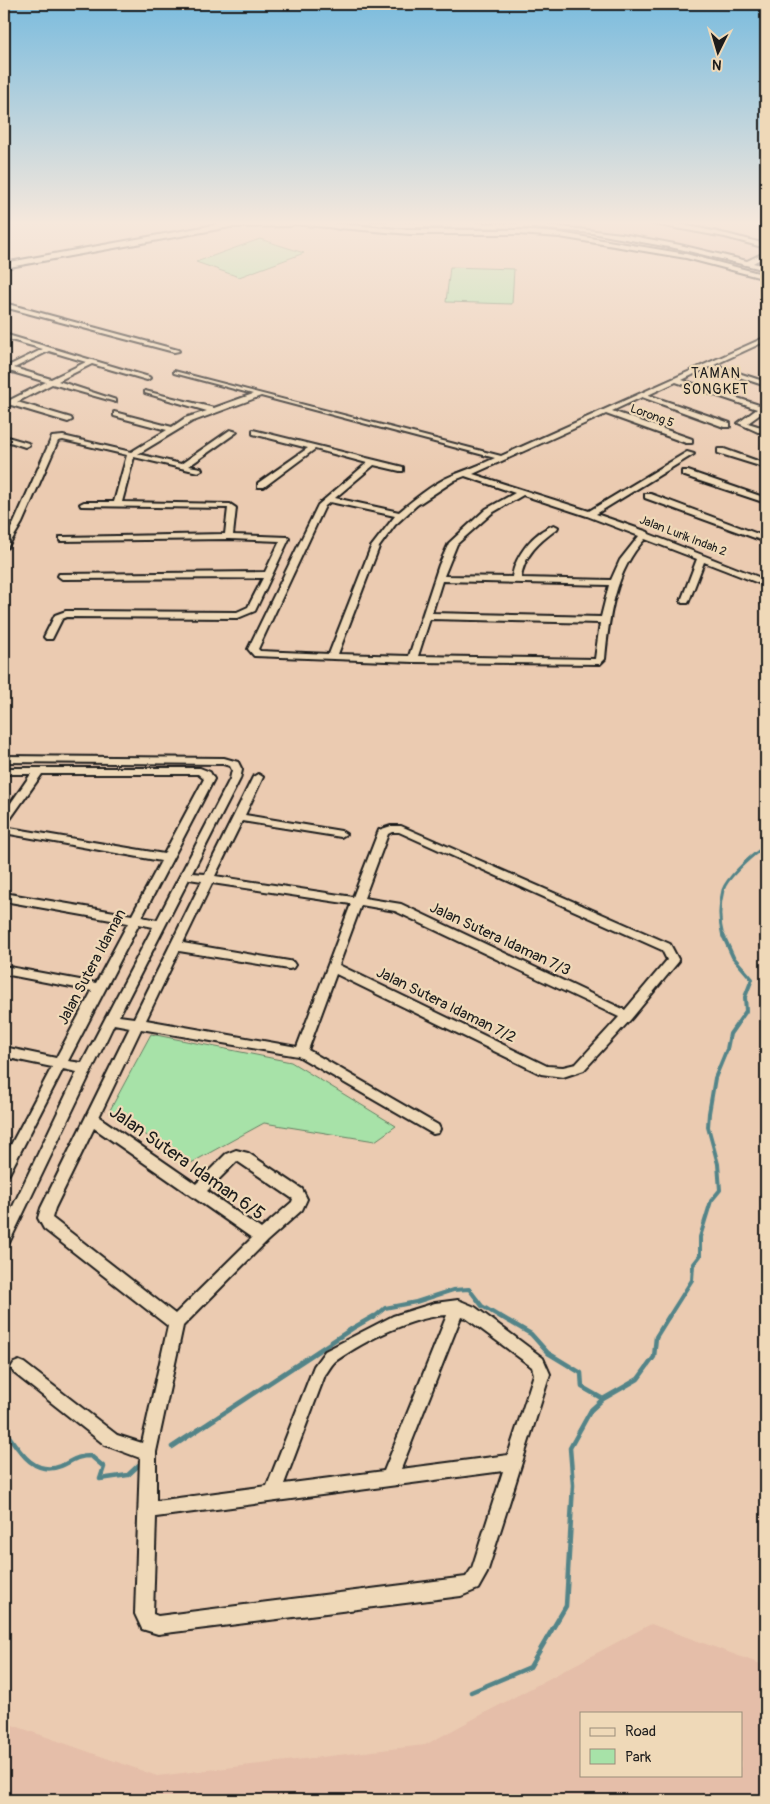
<svg xmlns="http://www.w3.org/2000/svg" width="770" height="1804" viewBox="0 0 770 1804" font-family="Pangolin,sans-serif">
	<rect width="100%" height="100%" fill="#ebcbb1"/>
	<filter id="ink" filterUnits="userSpaceOnUse"><feTurbulence type="fractalNoise" baseFrequency=".02" numOctaves="2"/><feDisplacementMap in="SourceGraphic" scale="10" xChannelSelector="R" yChannelSelector="G"/><feConvolveMatrix kernelMatrix="1 2 1 2 8 2 1 2 1" color-interpolation-filters="sRGB"/></filter>
	<g filter="url(#ink)">
		<path fill="#e5bea9" fill-rule="evenodd" d="M342,222H666L720,231L766,243V272L707,255L596,235L540,228H395Z
			M651,1624L766,1666V1800H4V1722L157,1776L425,1745ZM581,1713H741V1775H581Z"/>
		<path fill="#a7e2a8" stroke="#627f62" d="M260,239L304,253L239,277L196,262Z
			M450,267L514,269L512,304L446,302Z
			M151,1034L291,1062L396,1126L375,1141L264,1123L191,1163L109,1112Z"/>
		<g fill="none" stroke-linecap="round" stroke-linejoin="round">
			<path stroke="#538488" stroke-width="3" d="M723,937C719,922 719,905 723,890C726,879 750,857 760,850L766,852"/>
			<path stroke="#538488" stroke-width="4" d="M373,1318L385,1308L416,1302L453,1290L469,1289L482,1306L502,1318
				M668,1318L692,1280L693,1265L700,1256V1237L711,1201L720,1190L718,1164L708,1127L709,1113L715,1078L727,1049L730,1034L746,1011L745,997L752,979L733,957L723,935"/>
			<path stroke="#538488" stroke-width="4.5" d="M500,1316L531,1334L548,1353L581,1373L582,1387L603,1399
				M4,1429C18,1449 33,1477 61,1466C74,1460 76,1456 91,1456L104,1467L100,1479L128,1475L141,1463
				M172,1447L353,1328L374,1316
				M471,1692L530,1667L566,1606L573,1485L570,1448L591,1410L603,1399L638,1379L654,1357L656,1337L669,1316"/>
			<g stroke="#1c1c1c" stroke-width="4">
				<path id="minor" d="M349,222L534,224L622,234L680,245L747,261L766,252V256L753,263L766,266V270L680,249L592,233L534,228L397,227Z
					M643,222C680,221 730,235 766,244V248L725,237Z
					M4,303L178,350L179,351L174,352L4,307Z
					M4,334L149,377L150,378L147,380L92,364L58,381L116,400V402L52,384L17,402L71,418L72,420L68,422L11,405L4,408V403L46,382L9,371L4,372V365L8,366L43,349L4,338ZM49,351L86,362L51,379L14,368Z
					M766,337V341L714,365L766,382V386L709,367L682,380L762,406L766,405V410L748,423L764,428V432H758L738,423L757,409L676,382L648,395L730,423V427H724L642,397L612,411L692,439V443H686L606,414L473,474L589,511L687,452L694,454L596,514L648,532L649,534L766,580V586L704,562L689,601L688,603H682L681,601L697,559L645,539C615,571 609,616 605,659L600,664L413,662L254,656L248,649L318,505L367,463L315,449L264,487H258V483L308,448L253,434V430L403,467V471H400L374,465L335,498L399,512C413,500 434,483 451,476C466,470 480,465 495,458L261,396L191,422L138,454L181,464L230,430L237,432L189,466L201,468L202,470L198,472L134,457L122,502L230,504L236,508L233,535L288,537L289,539L255,611L238,618L67,617L62,619L52,639H46L44,637L55,615L66,611L237,612L248,607L263,578L62,579L58,576L59,574L265,572L280,541L229,539L60,541V537H63L225,534L228,508L81,506L80,504L84,502H114L127,455L63,440L58,441L22,523L7,548H4V540L14,523L52,437L63,436L131,452L167,430L114,416V412L172,427L185,418L207,411L145,393V391L214,408L253,394L174,373V371L501,456ZM465,476L515,493L486,509L449,543L439,565L409,656L338,654L379,547L395,525L417,505L455,480ZM523,495L587,516L639,536L620,560L611,580L521,578C524,555 539,542 557,529L558,527L554,525C533,532 515,556 512,577L444,576L457,544L492,513ZM330,502L395,516L371,547L329,654L260,651L258,649L325,506ZM442,581L609,585L601,617L432,613ZM430,619L600,623L595,659L418,656Z
					M4,436L28,443L29,445L25,447L4,440Z
					M718,449H724L766,464V468L718,453Z
					M682,471H688L766,498V503L682,475Z
					M645,494H651L766,537V542L645,498Z
					M4,756L224,758L238,762L242,770L240,779L192,873L205,874L253,777L258,774L263,777L245,815L341,831L346,834L341,837L242,821L215,876L353,897L379,830L391,826H401L670,944L679,961L631,1019L584,1070L563,1077L541,1074L336,974L308,1050L438,1125L440,1129L438,1133L433,1134L298,1056L141,1029L99,1117L196,1184L226,1154L236,1150L248,1153L302,1189L307,1199L302,1210L267,1241L183,1326L156,1452V1501L267,1486L314,1366L325,1351L393,1316L435,1303L458,1300L463,1302L475,1307L543,1358L550,1374L487,1573L478,1589L461,1596L158,1634L142,1629L135,1614L140,1458L105,1445L14,1373L11,1368L14,1363L19,1361L24,1363L117,1435L142,1443L168,1326L44,1229L38,1218L41,1208L130,1027L114,1024L9,1243L4,1245V1225L77,1072L63,1069L9,1174L4,1176V1158L52,1067L4,1057V1047L56,1058L92,991L4,974V966L96,983L128,923L4,901V893L132,915L161,861L4,833V827L164,854L204,779L198,774H42L8,822L4,823V813L31,774H4V768H200L210,772L214,779L142,917L157,920L230,779L232,770L230,766L223,764L4,762ZM392,832H399L662,950L667,960L625,1010L401,904L364,898L388,834ZM189,879L202,881L134,1018L119,1016ZM212,883L351,904L297,1047L146,1020L179,951L289,969L293,968L295,965L293,962L289,961L183,943ZM361,905L395,911L619,1017L576,1064L563,1067L547,1066L339,965ZM139,924L153,927L82,1063L68,1061ZM94,1128L252,1238L175,1314L52,1218L55,1208ZM237,1161L293,1199L292,1202L261,1229L207,1191ZM447,1315L384,1471L284,1484L325,1375C329,1370 332,1363 337,1360C366,1340 412,1317 447,1315ZM461,1317L466,1318L532,1367L534,1374L508,1455L401,1469ZM503,1471L472,1568L466,1577L158,1616L153,1614L156,1517Z"/>
			</g>
			<g stroke="#1c1c1c" stroke-width="4">
				<path id="major" d="M289,222H315L410,230H518L560,233L686,254L766,275V279L686,258L560,237L518,234H410L292,224Z"/>
			</g>
			<g stroke="#1c1c1c" stroke-width="4">
				<path id="highway" d="M231,222H291L294,224L290,226L230,227L4,268V263Z
					M309,222H325L343,227L339,229Z"/>
			</g>
			<use href="#minor" fill="#efd9b8" fill-rule="evenodd"/>
			<use href="#major" fill="#efd9b8" fill-rule="evenodd"/>
			<use href="#highway" fill="#efd9b8" fill-rule="evenodd"/>
		</g>
	</g>
	<linearGradient id="sky" x2="0" y2="1"><stop stop-color="#7bbcde"/><stop offset="0.47" stop-color="#f6e8dc"/><stop offset="1" stop-color="#f6e8dc" stop-opacity="0"/></linearGradient>
	<rect width="770" height="474" fill="url(#sky)"/>
	<g text-anchor="middle" dominant-baseline="central" stroke-width="4.5" stroke-linejoin="round" paint-order="stroke">
		<g font-size="12" fill="#1c1c1c" stroke="#efd9b8">
			<text transform="translate(652 416) rotate(20)">Lorong 5</text>
			<text transform="translate(683 536) rotate(21)">Jalan Lurik Indah 2</text>
		</g>
		<g font-size="14" letter-spacing="1" fill="#1c1c1c" stroke="#efd9b8">
			<text x="716" y="373">TAMAN<tspan x="716" dy="16">SONGKET</tspan></text>
		</g>
		<g font-size="15" fill="#1c1c1c" stroke="#efd9b8">
			<text transform="translate(500 939) rotate(25)">Jalan Sutera Idaman 7/3</text>
			<text transform="translate(92 967) rotate(-62)">Jalan Sutera Idaman</text>
			<text transform="translate(446 1005) rotate(26)">Jalan Sutera Idaman 7/2</text>
		</g>
		<g font-size="18" fill="#1c1c1c" stroke="#efd9b8">
			<text transform="translate(187 1163) rotate(35)">Jalan Sutera Idaman 6/5</text>
		</g>
	</g>
	<rect width="770" height="1804" fill="none" stroke="#efd9b8" stroke-width="20"/>
	<rect x="10" y="10" width="750" height="1784" fill="none" stroke="#1c1c1c" stroke-width="2" filter="url(#ink)"/>
	<rect x="580" y="1712" width="162" height="65" fill="#efd9b8" stroke="#9b8d7a"/>
	<rect x="590" y="1728" width="25" height="8" fill="#efd9b8" stroke="#9b8d7a"/>
	<text x="625" y="1736" font-size="15" fill="#1c1c1c">Road</text>
	<rect x="590" y="1749" width="25" height="15" fill="#a7e2a8" stroke="#9b8d7a"/>
	<text x="625" y="1762" font-size="15" fill="#1c1c1c">Park</text>
	<g transform="translate(718 52) rotate(185)" stroke="#efd9b8" stroke-width="4" paint-order="stroke">
	<path d="M0-4L9 19L0 12L-9 19Z" fill="#1c1c1c"/>
	<text y="-8" font-size="14" font-weight="bold" text-anchor="middle" fill="#1c1c1c">N</text>
	</g>
</svg>
